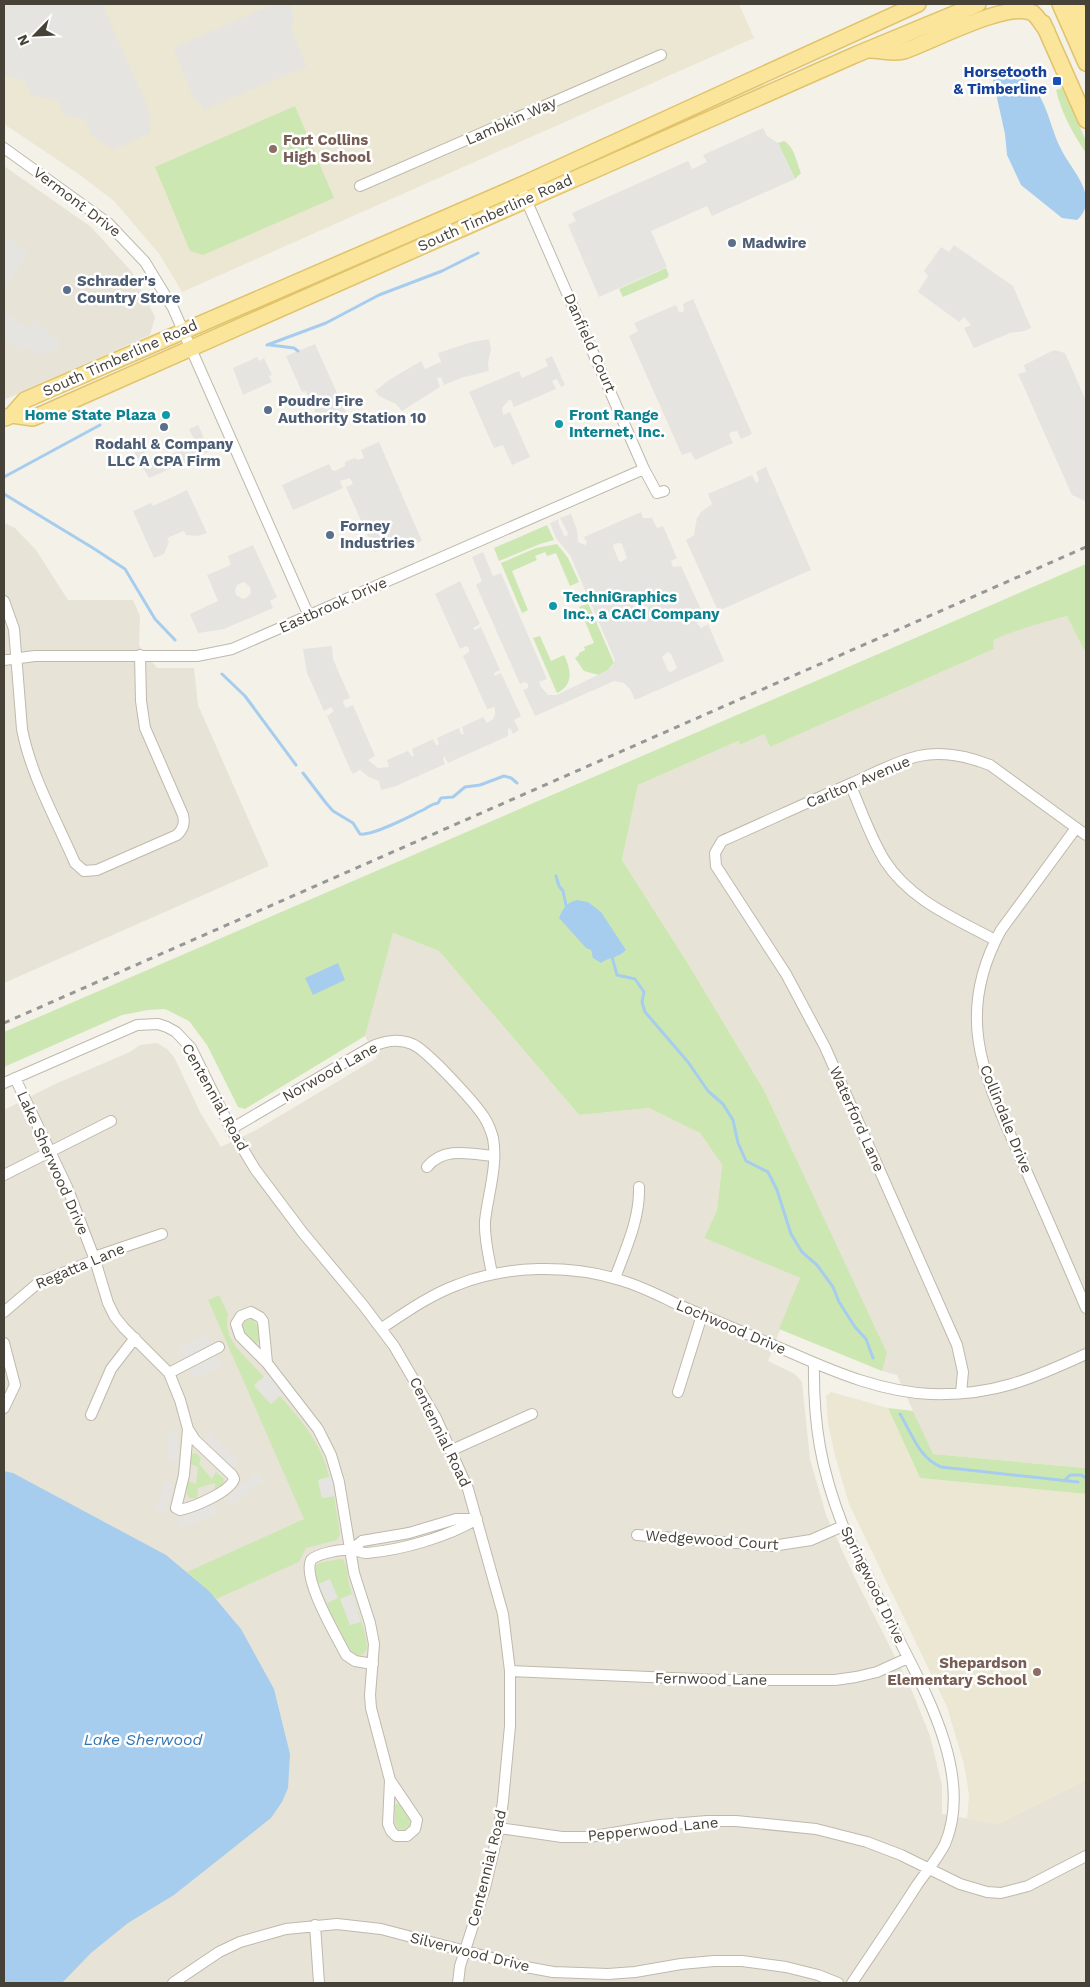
<svg xmlns="http://www.w3.org/2000/svg" width="1090" height="1987" viewBox="0 0 1090 1987" font-family="'Work Sans',sans-serif">
	<rect width="100%" height="100%" fill="#f4f1e9"/>
	<path fill="#e8e3d7" d="M4,166L91,227L132,272L155,317L150,335L4,400Z
		M4,523L15,528L36,550L68,600H133L140,616L139,646L157,668H194L198,705L269,866L4,983Z
		M1068,616L1084,650L1086,649V1472L1085,1468L932,1454L897,1375L882,1371L886,1353L764,1090L687,962L622,860L638,785L738,741L740,745L764,734L770,747L994,649L992,640L1015,629Z
		M393,933L439,951L579,1115L649,1108L700,1133L722,1165L717,1210L704,1238L800,1278L768,1361L795,1374L802,1382L810,1459L826,1515L853,1574L910,1686L930,1736L942,1785V1814L998,1824L1086,1780V1983H4V1110L55,1084L130,1052L140,1045L157,1043L167,1049L174,1057L200,1112L221,1147L256,1130L377,1058L365,1036L372,1004Z"/>
	<path fill="#ece7d3" d="M4,4H739L754,38L182,292L160,255L114,201L80,175L4,124Z
		M831,1392L888,1408L920,1478L1086,1494V1780L998,1824L967,1819L969,1796L967,1781L963,1761L947,1707L849,1504L835,1456L828,1423L826,1396Z"/>
	<path fill="#cde7b3" d="M1062,88L1086,141V153C1073,134 1061,112 1056,90Z
		M295,106L334,198L203,255L190,251L155,167Z
		M784,141C794,146 797,163 801,173L795,179L778,143Z
		M666,268L669,275L667,278L623,297L619,289Z
		M547,525L554,540L540,544L499,561L494,548Z
		M557,544L568,558L579,582L570,586L556,553L547,556L545,552L535,556L537,560L512,571L528,610L522,613L501,563L536,548Z
		M1086,564V649L1084,650L1067,616C1042,623 1017,629 993,640L994,649L770,747L764,734L740,745L738,741L638,785L622,860L687,962L764,1090L887,1353L882,1371L779,1329L800,1278L704,1238L717,1210L722,1165L700,1133L649,1108L579,1115L439,951L393,933L365,1036L245,1109L238,1107L207,1045L189,1021L165,1009L148,1010L122,1015L4,1067V1032Z
		M588,603L614,663L608,670L599,675L584,671L575,658L579,655V653L585,650L584,647L594,643L579,607Z
		M540,636L551,661L564,655C571,669 574,685 557,693L533,638Z
		M219,1295L228,1314L227,1326L230,1337L236,1347L264,1377L254,1385L271,1404L280,1396C301,1420 323,1445 329,1477L318,1480L322,1498L334,1496L340,1534L337,1540L306,1548L299,1562L216,1599L187,1572L304,1519L208,1300Z
		M252,1319L258,1326L259,1340L257,1344H254L245,1333L242,1327L246,1320Z
		M888,1408L913,1411L933,1454L1085,1468L1086,1494L920,1478Z
		M196,1453L201,1458L199,1464L212,1479L216,1472L224,1479L223,1486L215,1490V1483L198,1488L197,1498C184,1501 186,1489 188,1481L196,1484L198,1467L190,1464L192,1454Z
		M340,1559H343C348,1567 347,1578 350,1587C355,1607 366,1627 367,1649L363,1654L357,1656L353,1653L349,1648C336,1622 319,1596 315,1568L318,1563Z
		M397,1804H400L410,1821L409,1826L404,1830L398,1829L395,1824V1805Z"/>
	<path fill="#e5e4e0" fill-rule="evenodd" d="M4,4H102L150,112V133L113,150L92,135L86,120L64,115L57,100L32,96L25,81L4,75Z
		M274,4H289L294,15L291,30L307,66L204,110L191,92L173,48Z
		M763,128L767,136L778,143L795,179L712,216L707,206L651,231L667,267L599,297L568,225L576,221L572,213L688,161L692,169L707,162L703,155Z
		M4,235L29,252L4,287Z
		M954,245L1013,286L1031,328L1024,331L1010,333L974,348L964,328L971,325L964,317L959,322L918,292L928,276L924,271L941,247L949,252Z
		M693,299L752,434L741,439L737,431L731,432L729,434L733,443L695,460L691,452L682,455L629,336L638,331L634,323L676,305L679,312H683L684,310L683,304Z
		M4,311L27,328L33,320L58,339L61,347L38,357L34,350L28,345L22,352L4,339Z
		M489,339L491,349L488,363L489,371L461,378L444,385L441,377L437,378L440,387L402,411L396,404L379,396L375,391L389,380L421,361L425,369L441,362L438,353L472,342Z
		M315,344L347,415L322,426L306,391L302,392L286,356Z
		M1054,350L1065,353L1086,401L1085,501L1072,495L1018,374L1026,372L1024,365Z
		M552,356L565,385L561,387L557,379L552,381L556,389L514,407L511,400H509L502,408L503,415L510,412L530,457L512,465L503,445L494,448L469,392L519,371L522,378L548,366L545,359Z
		M257,357L259,361L264,358L272,375L269,376L272,382L243,395L233,368Z
		M198,425L210,451L149,478L131,447L139,443L152,463L196,443L189,429Z
		M379,442L422,541L403,549L399,542L375,552L346,487L353,484L350,478L340,481L343,488L293,510L282,485L329,464L332,470L335,471L345,466V462L355,458L358,460L364,458L361,450Z
		M766,467L811,570L718,611L686,540L694,535L697,518L701,512L712,504L708,494L752,475L756,483H757L759,480L756,472Z
		M187,490L207,533L198,536L186,535L184,531L167,538L169,542L164,554L154,558L133,511L151,503L153,506Z
		M641,512L643,518H652L657,528L663,526L677,558L671,561L673,567L681,566L704,616L698,619L697,624L701,628L708,624L724,661L635,700L630,689L624,683L614,681L535,716L523,690L528,688V684L525,682L520,684L476,585L482,581L472,557L483,552L493,576L501,573L547,679L539,682L541,687L548,695H557L608,670L612,667L615,660L570,555L556,538L550,523L559,519L558,522L564,536H567L568,533L560,518L571,514L577,530L578,542L585,545L587,543L584,537ZM619,543L622,544L627,558L621,562L619,561L613,547L614,544ZM639,600L642,601L648,615L642,619L640,618L633,604ZM668,652L671,654L677,668L671,672L668,671L662,657Z
		M253,545L277,597L270,601L273,608L224,629L198,633L190,614L218,601L207,575L231,565L228,556ZM244,582L250,587L251,593L246,598L243,599L236,595L235,590L237,585Z
		M460,581L480,624L473,628L475,630L481,627L500,670L494,673V676L501,673L521,716L514,720L519,730L513,734L510,728L508,729V736L448,763L444,756L443,758L445,764L396,786L381,790L379,781L369,777L360,770L353,774L350,769L327,716L334,711L331,707L324,711L307,673L303,649L332,646L333,659L350,698L344,700L343,703L346,708L353,705L375,756L368,760L378,768L389,767L387,760L408,751L412,757L414,755L412,749L433,739L436,745H438L439,743L437,738L459,728L461,734H464L462,727L483,717L487,723L493,719L495,715V707L487,709L463,656L469,652V648L466,646L460,649L435,594Z
		M207,1334L222,1366L194,1379L179,1347Z
		M279,1364L291,1385L271,1404L254,1386Z
		M167,1431H178V1462H167Z
		M209,1432L239,1461L233,1468L203,1440Z
		M257,1473L263,1481L230,1507L224,1499Z
		M343,1474L347,1494L322,1498L318,1480Z
		M165,1481L175,1485L165,1514L155,1510Z
		M214,1504L219,1513L180,1529L176,1520Z
		M330,1579L338,1598L327,1603L318,1584Z
		M352,1594L361,1622L350,1625L340,1599Z"/>
	<path fill="#a7cdee" d="M1003,69C1013,71 1023,75 1030,83C1046,99 1050,125 1059,145C1067,163 1082,177 1086,196C1087,206 1084,214 1077,220L1062,218L1021,185L1007,155L1005,134L993,80L996,73Z
		M577,900L588,902L601,912L626,950C619,958 609,957 601,963L593,958L591,950L586,948L559,918C563,908 567,902 577,900Z
		M338,963L345,980L313,995L305,978Z
		M4,1471L13,1473L166,1555L209,1591L241,1629L274,1689L290,1754L288,1788L282,1802L271,1818L174,1895L128,1923L91,1953L62,1983H4Z"/>
	<g fill="none" stroke-linecap="round" stroke-linejoin="round">
		<path stroke="#a7cdee" stroke-width="3" d="M267,345L326,323L379,295L442,271L478,253
			M270,345L294,348L298,351
			M4,477L100,425
			M4,494L93,548L125,569L155,619L175,640
			M222,674L245,696L296,765
			M303,773L326,803L333,811L353,823L360,834C373,836 410,816 423,810C429,807 431,804 438,803L441,798L453,797L465,787L480,785L504,776L511,778L517,783
			M556,876L559,886L563,891L566,905
			M612,957L617,975L635,979L644,992L642,1002L645,1012L688,1062L708,1091L723,1104L733,1120L738,1143L746,1161L768,1172L777,1190L791,1234L802,1252L817,1265L833,1287L839,1302L855,1327L866,1339L873,1358
			M900,1414C912,1434 919,1458 941,1467L1078,1482
			M1064,1481L1070,1475H1081L1086,1478"/>
		<g stroke="#bfb9ac" stroke-width="12">
			<path id="minor" d="M4,148L108,223L145,262L173,308L309,616
				M360,186L661,55
				M524,195L644,469L657,493L664,491
				M4,601L14,629L22,729C31,776 56,819 75,863L84,871L97,870L177,835C183,829 185,824 183,815L145,728L141,701L140,655
				M4,660L35,656H197L232,649L644,469
				M850,784C861,809 870,837 885,861C911,901 955,918 995,940
				M1076,828L1001,930C951,1021 988,1083 1025,1168C1046,1215 1066,1261 1086,1308
				M15,1078L67,1187L95,1260L108,1303L115,1317L124,1328L169,1373L180,1400L188,1429
				M4,1083L137,1025L158,1024L167,1027L176,1032L191,1048L231,1129L255,1169L303,1233L363,1305L394,1346L436,1418L468,1489L503,1614L510,1671V1726L503,1801L499,1828L485,1888L460,1966L458,1983
				M231,1129L371,1047C384,1041 398,1038 412,1044C426,1049 475,1103 484,1117C488,1123 491,1131 493,1138C498,1165 488,1194 485,1221C484,1239 489,1257 492,1274
				M427,1167C444,1146 471,1154 494,1156
				M4,1175L111,1121
				M615,1278C626,1248 640,1219 639,1187
				M4,1312L38,1283L95,1260L97,1256L162,1234
				M382,1328C406,1312 430,1295 457,1285C506,1265 570,1264 620,1280C641,1286 660,1296 679,1305C717,1321 756,1338 794,1354C837,1373 883,1392 931,1394C993,1396 1032,1379 1086,1354
				M4,1343L15,1385L4,1408
				M267,1363L263,1321L260,1317L251,1312L241,1316L236,1324L240,1336L267,1363L318,1429L331,1455L339,1482L354,1573L370,1623L374,1644L370,1695L371,1708L390,1780L388,1824L391,1831L396,1836H407L415,1829L417,1820L390,1780
				M814,1363C813,1424 821,1470 843,1526C860,1561 878,1597 895,1632C925,1691 974,1776 945,1844C938,1858 926,1872 917,1885C896,1918 874,1950 852,1983
				M169,1373L219,1347
				M678,1392L702,1315
				M961,1393L963,1372L957,1345L825,1047L786,974L716,866L715,853L722,841C765,822 808,802 852,783C873,774 896,761 919,756C943,751 967,756 990,765L1086,835
				M91,1415L111,1369L135,1338
				M188,1429L195,1440L232,1475L234,1479C230,1492 194,1507 180,1510L176,1508L184,1475Z
				M452,1450L532,1414
				M637,1535L772,1546L811,1540L843,1526
				M351,1550L362,1541L409,1533L456,1519H477
				M373,1664L355,1661L346,1655C336,1635 302,1579 311,1560C318,1553 342,1549 352,1550C357,1550 361,1553 367,1553C401,1550 448,1537 477,1519
				M510,1671L718,1680H835L856,1677L877,1672L908,1658
				M499,1828L562,1837H589L660,1825L707,1821H736L816,1829L867,1842L901,1855L960,1884L987,1892L1001,1893L1028,1886L1086,1856
				M315,1925L319,1983
				M173,1983L219,1952L240,1942L286,1929L337,1924L381,1929L526,1967L553,1972L608,1974L635,1972L681,1964L714,1961H742L786,1967L818,1975L838,1983"/>
		</g>
		<g stroke="#e0c36b" stroke-width="18">
			<path id="primary" d="M1060,4L1086,63
				M1076,4L1086,38
				M1043,23L1086,120
				M870,50C880,50 895,54 904,51C931,42 1008,0 1033,13C1038,17 1043,26 1047,31
				M12,415L33,418L855,55L978,4
				M5,418L12,415L25,400L528,182L918,4"/>
		</g>
		<use href="#minor" stroke="#fff" stroke-width="10"/>
		<use href="#primary" stroke="#fbe59b" stroke-width="15"/>
		<path stroke="#979797" stroke-width="3" stroke-dasharray="6 6" stroke-linecap="butt" d="M4,1023L1086,547"/>
	</g>
	<rect fill="#1a4fb4" stroke="#fff" stroke-width="2" x="1052" y="76" width="10" height="10" rx="2.5"/>
	<g fill="#8d6e63" stroke="#fff" stroke-width="2">
		<circle cx="273" cy="149" r="5"/>
		<circle cx="1037" cy="1672" r="5"/>
	</g>
	<g fill="#5c6f8a" stroke="#fff" stroke-width="2">
		<circle cx="732" cy="243" r="5"/>
		<circle cx="67" cy="290" r="5"/>
		<circle cx="268" cy="410" r="5"/>
		<circle cx="164" cy="427" r="5"/>
		<circle cx="330" cy="535" r="5"/>
	</g>
	<g fill="#0f9aa8" stroke="#fff" stroke-width="2">
		<circle cx="166" cy="415" r="5"/>
		<circle cx="559" cy="424" r="5"/>
		<circle cx="553" cy="606" r="5"/>
	</g>
	<g text-anchor="middle" dominant-baseline="central" stroke-width="5" stroke-linejoin="round" paint-order="stroke">
		<g font-size="15" font-weight="bold" fill="#164399" stroke="#fff" text-anchor="end">
			<text x="1047" y="72">Horsetooth<tspan x="1047" dy="17">&amp; Timberline</tspan></text>
		</g>
		<g font-size="15" fill="#474237" stroke="#fff">
			<text transform="translate(511 121) rotate(-24)">Lambkin Way</text>
			<text transform="translate(77 202) rotate(37)">Vermont Drive</text>
			<text transform="translate(495 213) rotate(-24)">South Timberline Road</text>
			<text transform="translate(590 343) rotate(66)">Danfield Court</text>
			<text transform="translate(120 358) rotate(-24)">South Timberline Road</text>
			<text transform="translate(333 605) rotate(-24)">Eastbrook Drive</text>
			<text transform="translate(858 782) rotate(-23)">Carlton Avenue</text>
			<text transform="translate(330 1072) rotate(-29)">Norwood Lane</text>
			<text transform="translate(215 1097) rotate(61)">Centennial Road</text>
			<text transform="translate(857 1119) rotate(66)">Waterford Lane</text>
			<text transform="translate(1006 1119) rotate(68)">Collindale Drive</text>
			<text transform="translate(53 1163) rotate(66)">Lake Sherwood Drive</text>
			<text transform="translate(80 1266) rotate(-23)">Regatta Lane</text>
			<text transform="translate(731 1327) rotate(23)">Lochwood Drive</text>
			<text transform="translate(440 1432) rotate(64)">Centennial Road</text>
			<text transform="translate(712 1540) rotate(4)">Wedgewood Court</text>
			<text transform="translate(873 1585) rotate(64)">Springwood Drive</text>
			<text transform="translate(711 1679) rotate(1)">Fernwood Lane</text>
			<text transform="translate(653 1829) rotate(-6)">Pepperwood Lane</text>
			<text transform="translate(487 1868) rotate(-76)">Centennial Road</text>
			<text transform="translate(470 1952) rotate(14)">Silverwood Drive</text>
		</g>
		<g font-size="15" font-weight="bold" fill="#785e54" stroke="#fff" text-anchor="start">
			<text x="283" y="140">Fort Collins<tspan x="283" dy="17">High School</tspan></text>
			<text x="1027" y="1663" text-anchor="end">Shepardson<tspan x="1027" dy="17">Elementary School</tspan></text>
		</g>
		<g font-size="15" font-weight="bold" fill="#4e5e75" stroke="#fff" text-anchor="start">
			<text x="742" y="243">Madwire</text>
			<text x="77" y="281">Schrader's<tspan x="77" dy="17">Country Store</tspan></text>
			<text x="278" y="401">Poudre Fire<tspan x="278" dy="17">Authority Station 10</tspan></text>
			<text x="164" y="444" text-anchor="middle">Rodahl &amp; Company<tspan x="164" dy="17">LLC A CPA Firm</tspan></text>
			<text x="340" y="526">Forney<tspan x="340" dy="17">Industries</tspan></text>
		</g>
		<g font-size="15" font-weight="bold" fill="#0d838f" stroke="#fff" text-anchor="start">
			<text x="156" y="415" text-anchor="end">Home State Plaza</text>
			<text x="569" y="415">Front Range<tspan x="569" dy="17">Internet, Inc.</tspan></text>
			<text x="563" y="597">TechniGraphics<tspan x="563" dy="17">Inc., a CACI Company</tspan></text>
		</g>
		<g font-size="16" font-style="italic" fill="#3375b1" stroke="#fff">
			<text x="143" y="1739">Lake Sherwood</text>
		</g>
	</g>
	<rect width="1090" height="1987" fill="none" stroke="#474237" stroke-width="10"/>
	<g transform="translate(35 35) rotate(246)" stroke="#ffffff" stroke-width="4" paint-order="stroke">
	<path d="M0-4L9 19L0 12L-9 19Z" fill="#474237"/>
	<text y="-8" font-size="14" font-weight="bold" text-anchor="middle" fill="#474237">N</text>
	</g>
</svg>
